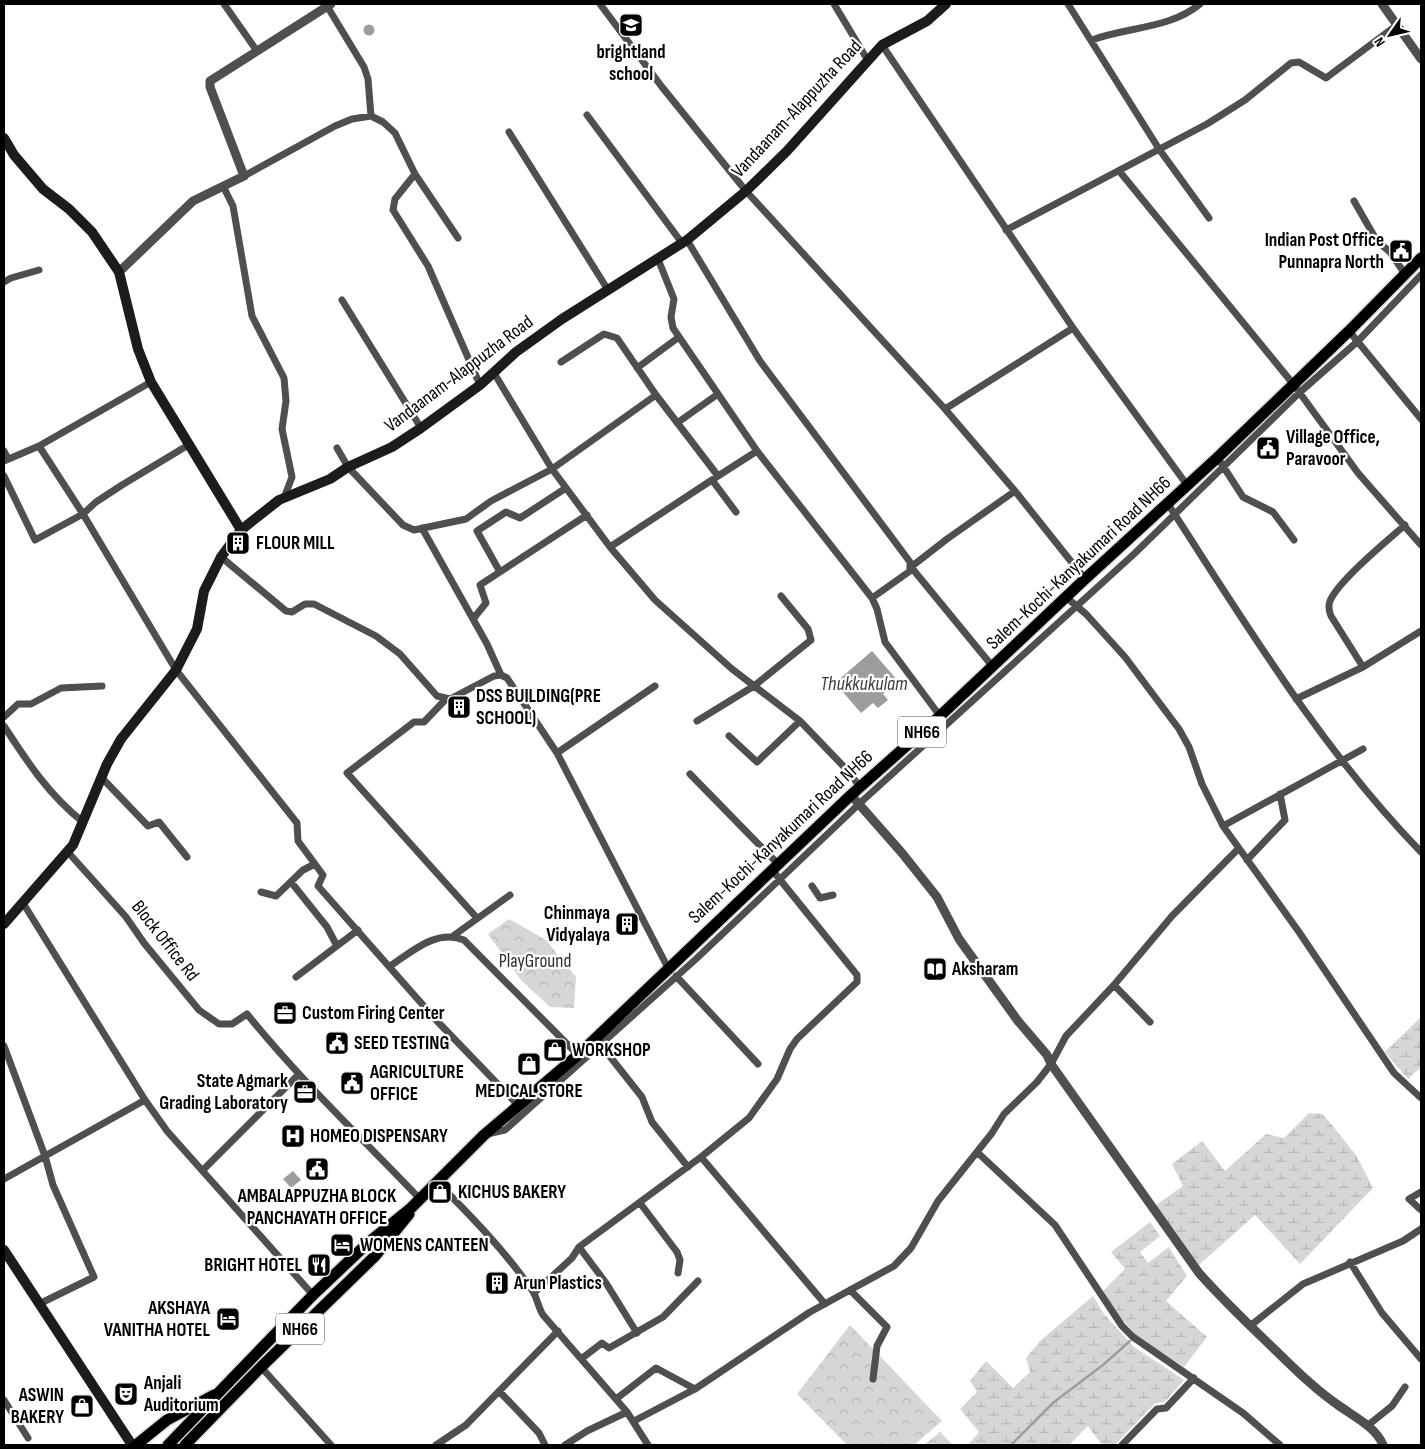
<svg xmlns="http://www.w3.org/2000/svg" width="1425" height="1449" viewBox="0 0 1425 1449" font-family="'Sofia Sans Condensed',sans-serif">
	<defs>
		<pattern id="wetland-marsh" width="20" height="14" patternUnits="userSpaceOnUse" patternTransform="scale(1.25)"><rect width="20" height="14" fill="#d6d6d6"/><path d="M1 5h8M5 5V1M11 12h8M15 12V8" fill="none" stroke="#b6b6b6"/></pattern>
		<pattern id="park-crowns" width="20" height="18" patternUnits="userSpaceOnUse" patternTransform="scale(1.25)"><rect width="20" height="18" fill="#d6d6d6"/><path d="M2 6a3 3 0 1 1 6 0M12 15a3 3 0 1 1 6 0" fill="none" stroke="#b6b6b6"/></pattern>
	</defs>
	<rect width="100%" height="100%" fill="#fff"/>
	<path fill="url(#wetland-marsh)" d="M1421,1017V1067L1408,1079L1385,1052Z
		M1309,1113L1323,1114L1356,1155L1373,1188L1300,1264L1255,1215L1199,1265L1156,1205L1183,1186L1172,1164L1202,1141L1225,1171L1266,1134L1284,1138Z
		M1150,1222L1160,1236L1140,1252L1148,1263L1169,1247L1187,1276L1166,1301L1207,1337L1184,1367L1137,1337L1115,1311L1103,1291L1125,1269L1111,1252Z
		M1093,1296L1104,1314L1134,1347L1184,1380L1165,1402L1155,1403L1115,1445H1102L1088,1426L1069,1445H968L979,1432L960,1409L977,1392L970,1381L986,1361L1013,1388L1030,1372L1026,1358L1041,1340Z
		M940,1432L953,1445H924Z"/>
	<path fill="url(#park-crowns)" d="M509,919L546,940L576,977L574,1008L550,1007L521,980L488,934Z
		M850,1325L942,1421L914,1445H847L797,1394Z"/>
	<path fill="#9d9d9d" d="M363.5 30a5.5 5.5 0 1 1 11 0a5.5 5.5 0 1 1-11 0Z
		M872,651L898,681L883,694L888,700L878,708L873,703L861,713L835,683Z
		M293,1171L301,1180L291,1188L283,1179Z"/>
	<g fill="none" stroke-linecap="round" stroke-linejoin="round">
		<path stroke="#9d9d9d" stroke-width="2.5" d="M1011,1445L1054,1402L1103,1365L1130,1341"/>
		<g stroke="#dbdbdb" stroke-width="14">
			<path id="primary" d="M136,1445L167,1420L214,1395"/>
		</g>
		<g stroke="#dbdbdb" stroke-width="14">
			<path id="trunk" d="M168,1445L313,1295L369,1242L411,1208L484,1135L578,1055L851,795L940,716L1085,579L1217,458L1349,331L1421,258
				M185,1445L261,1367L375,1256L409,1214"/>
		</g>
		<path stroke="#4f4f4f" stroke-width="7" d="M224,4L257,51
			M600,4L662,87L746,191L945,409L1015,491L1085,579
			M834,4L867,59
			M1068,4L1159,149L1209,218
			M327,6L364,67L368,79L371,116
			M1092,40C1126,27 1170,29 1200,4
			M882,45L1073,328L1187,485
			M587,115L682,243
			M509,132L608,290
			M1120,172L1294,385L1358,473L1421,545
			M415,174L395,199L393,210L428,266L480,385
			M244,176L335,126L352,119L371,116L383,122L395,133L415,174L458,238
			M223,186L233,206L252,316L284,378L286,401L282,429L292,477L284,498
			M1354,201L1377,241L1390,252L1405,274
			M1006,230L1207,124L1245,100L1291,63L1299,62L1326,78L1397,25
			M687,240L760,361L910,562V571L872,598
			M658,259L674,299L671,317L673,328L757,451L872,598L877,609L885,642L940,716
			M4,282L11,278L39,270
			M342,300L421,428
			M1349,331L1421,419
			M561,362L604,334L617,338L656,395
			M637,368L679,337
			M494,373L552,469L610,547L655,600L732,669L800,721L848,771L860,787
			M945,409L1073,328
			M677,423L718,394
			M39,446L83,514L176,670L297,823L298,841L323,875L318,886L437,1021L518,1105
			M337,448L348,467L403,525L414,530L466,519L491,501L552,469L656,395L718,476L757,451
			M4,451L8,459
			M4,461L39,446L151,382
			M1221,463L1243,497L1273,512L1294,540
			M4,476L35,540L83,514L96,502L122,485L190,444
			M712,480L736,512
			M1168,504C1246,624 1321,749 1421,852
			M422,528L487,644L501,675
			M610,547L718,476
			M221,557L286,611L292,612L305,604H314L376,636L400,654L437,696L450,699L494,676L501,675L507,678L557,753L668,968
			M500,572L477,531L506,512L520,518L566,488
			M1067,598L1086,614L1125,657L1179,729L1189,747L1202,784L1223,826L1299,932L1394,1073L1421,1098
			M473,619L486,603L480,585L587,515
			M993,667L911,567L947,539L1015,491
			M1363,667L1331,616C1329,611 1328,606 1330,601C1338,581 1388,540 1405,525
			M446,699L424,722H414L347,773L477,918
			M1296,699L1363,667L1421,631
			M4,717L18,704H31L61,688L102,686
			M697,721L754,686L811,640L808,629L781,596
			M4,726C28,763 49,795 83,822
			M729,736L757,762L800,721
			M557,753L655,686
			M690,774L779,865
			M102,778L148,826L159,822L187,857
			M1223,826L1363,749
			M67,851L126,917L144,943L199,1010L219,1024H232L247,1014C300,1080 362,1138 420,1199
			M1247,860L1285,820L1280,794
			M291,882L327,927L337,946
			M812,886L820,898L833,895
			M261,892L276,896L303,870L315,864
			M23,903L145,1100L167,1131L313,1295
			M453,936L510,895
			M390,966C413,951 436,929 464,940L578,1055
			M676,976L758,1064
			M296,977L358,930
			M1114,985L1150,1022
			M600,1044L642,1097L652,1122L688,1167
			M4,1046L45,1156L53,1185L94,1277L39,1304
			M487,1134L505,1130L696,959L859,804L1134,554L1299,393L1358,341L1421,275
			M977,1152L1055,1225L1122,1326L1133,1337L1243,1413L1280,1445
			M701,1157L825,1304
			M203,1170L298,1075
			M4,1179L145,1100
			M437,1182C471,1216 505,1251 532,1290C537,1297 538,1307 543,1315L627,1412L648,1445
			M1421,1192L1409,1199L1421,1210
			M640,1203L677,1252L680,1260L678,1273
			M579,1247L606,1283L637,1333
			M1350,1262L1382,1313L1421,1359
			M850,1290L887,1327L877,1346L873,1379
			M534,1293L572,1258L579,1247L701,1157L749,1118L777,1079L790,1049L797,1039L857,982V975L773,871
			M1250,1326L1303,1284L1403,1241L1421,1229
			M581,1359L602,1343L609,1348L663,1317L698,1281
			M261,1367L331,1445
			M499,1391L539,1433L545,1445
			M616,1399L656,1368L695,1389
			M4,1400L28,1438
			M634,1421L695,1389L810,1312L894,1266L911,1248L938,1201L992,1133L1004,1114L1037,1082L1051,1064L1066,1036L1114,985L1172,916L1239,848
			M1367,1426L1392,1406L1405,1387
			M436,1445L466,1425L558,1331
			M565,1445L587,1431L627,1412
			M1122,1445L1157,1409L1166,1408L1194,1378"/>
		<path stroke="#4f4f4f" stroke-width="9" d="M1382,4L1421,59
			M119,272L193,201L244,176L210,87V81L331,4
			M851,795L902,853L937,897L959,939L1018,1021L1047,1055L1051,1064L1199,1273C1221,1298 1245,1321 1269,1344C1291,1365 1313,1388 1338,1405C1353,1416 1376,1427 1383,1445"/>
		<path stroke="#1c1c1c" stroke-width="10" d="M4,138L14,155L43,189L69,209L92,232L119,272L138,349L151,382L241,530
			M4,924L73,845L107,764L121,739L176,670L197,629L204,591L221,557L241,530L279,500L330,479L348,467L392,447L421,428L480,385L516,352L562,319L687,240L746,191L787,151L882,45L927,21L946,4
			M4,1250L132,1445"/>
		<use href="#primary" stroke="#000" stroke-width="11"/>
		<use href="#trunk" stroke="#000" stroke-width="11"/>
	</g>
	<defs>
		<g id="school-square" transform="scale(1.25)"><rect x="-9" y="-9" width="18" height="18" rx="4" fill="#000" stroke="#fff"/><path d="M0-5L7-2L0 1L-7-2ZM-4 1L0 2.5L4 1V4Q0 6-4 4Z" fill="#fff"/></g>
		<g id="civic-square" transform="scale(1.25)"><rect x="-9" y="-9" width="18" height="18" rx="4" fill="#000" stroke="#fff"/><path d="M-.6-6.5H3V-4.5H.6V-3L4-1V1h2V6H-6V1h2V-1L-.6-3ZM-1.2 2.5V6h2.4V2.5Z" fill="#fff"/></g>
		<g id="building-square" transform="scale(1.25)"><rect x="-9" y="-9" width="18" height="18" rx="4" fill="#000" stroke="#fff"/><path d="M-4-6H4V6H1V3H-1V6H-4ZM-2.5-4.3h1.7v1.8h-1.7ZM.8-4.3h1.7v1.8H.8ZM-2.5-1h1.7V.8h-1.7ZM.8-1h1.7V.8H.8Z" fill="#fff"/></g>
		<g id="library-square" transform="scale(1.25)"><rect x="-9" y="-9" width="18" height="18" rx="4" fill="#000" stroke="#fff"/><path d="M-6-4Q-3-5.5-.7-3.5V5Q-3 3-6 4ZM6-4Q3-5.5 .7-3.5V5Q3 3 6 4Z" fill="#fff"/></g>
		<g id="office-square" transform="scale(1.25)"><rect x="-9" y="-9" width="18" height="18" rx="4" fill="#000" stroke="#fff"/><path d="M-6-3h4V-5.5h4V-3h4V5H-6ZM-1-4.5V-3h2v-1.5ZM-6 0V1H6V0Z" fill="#fff"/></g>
		<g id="shop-square" transform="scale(1.25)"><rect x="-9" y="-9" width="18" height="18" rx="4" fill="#000" stroke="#fff"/><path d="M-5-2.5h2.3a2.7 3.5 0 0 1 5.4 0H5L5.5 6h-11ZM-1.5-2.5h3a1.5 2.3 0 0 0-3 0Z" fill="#fff"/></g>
		<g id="hospital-square" transform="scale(1.25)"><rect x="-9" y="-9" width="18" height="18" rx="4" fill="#000" stroke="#fff"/><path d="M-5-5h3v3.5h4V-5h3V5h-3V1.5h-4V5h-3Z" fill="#fff"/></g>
		<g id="hotel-square" transform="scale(1.25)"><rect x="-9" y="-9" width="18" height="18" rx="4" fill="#000" stroke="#fff"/><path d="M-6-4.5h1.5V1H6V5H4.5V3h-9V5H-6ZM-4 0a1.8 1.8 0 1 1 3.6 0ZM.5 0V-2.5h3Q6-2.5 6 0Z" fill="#fff"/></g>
		<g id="restaurant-square" transform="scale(1.25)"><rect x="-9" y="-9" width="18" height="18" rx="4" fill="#000" stroke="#fff"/><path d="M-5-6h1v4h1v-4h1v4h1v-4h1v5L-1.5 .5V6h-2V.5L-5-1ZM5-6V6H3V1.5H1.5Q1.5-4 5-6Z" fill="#fff"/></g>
		<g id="theatre-square" transform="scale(1.25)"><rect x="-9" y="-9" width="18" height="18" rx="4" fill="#000" stroke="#fff"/><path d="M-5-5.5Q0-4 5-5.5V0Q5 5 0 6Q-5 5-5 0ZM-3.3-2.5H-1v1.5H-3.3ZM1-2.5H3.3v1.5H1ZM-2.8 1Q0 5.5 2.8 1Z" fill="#fff"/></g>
	</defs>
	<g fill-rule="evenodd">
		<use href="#school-square" x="631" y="25"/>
		<use href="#civic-square" x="1401" y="251"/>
		<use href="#civic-square" x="1268" y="448"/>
		<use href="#building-square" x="238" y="543"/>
		<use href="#building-square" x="459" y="707"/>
		<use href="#building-square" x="627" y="924"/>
		<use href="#library-square" x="935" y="969"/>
		<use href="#office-square" x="285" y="1013"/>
		<use href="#civic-square" x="337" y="1043"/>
		<use href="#shop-square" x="555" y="1050"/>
		<use href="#shop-square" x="529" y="1064"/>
		<use href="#civic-square" x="352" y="1083"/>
		<use href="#office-square" x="305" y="1092"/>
		<use href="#hospital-square" x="293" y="1136"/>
		<use href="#civic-square" x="317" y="1169"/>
		<use href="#shop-square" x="440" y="1192"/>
		<use href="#hotel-square" x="342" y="1245"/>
		<use href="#restaurant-square" x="319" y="1265"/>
		<use href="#building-square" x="497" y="1283"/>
		<use href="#hotel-square" x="228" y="1319"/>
		<use href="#theatre-square" x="126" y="1394"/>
		<use href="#shop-square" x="82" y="1406"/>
	</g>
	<g text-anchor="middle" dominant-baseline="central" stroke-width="4.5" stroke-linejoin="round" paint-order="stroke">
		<g fill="#fff" stroke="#4c4c4c" stroke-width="1">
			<rect x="898" y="716.5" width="48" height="31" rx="4"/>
			<rect x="276" y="1313.5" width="48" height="31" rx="4"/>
		</g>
		<g font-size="18" font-weight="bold" fill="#000">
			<text x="922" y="732">NH66</text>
			<text x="300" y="1329">NH66</text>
		</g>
		<g font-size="19" font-weight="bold" fill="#000" stroke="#fff" text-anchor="start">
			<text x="631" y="52" text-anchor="middle">brightland<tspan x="631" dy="22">school</tspan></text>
			<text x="1384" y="240" text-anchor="end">Indian Post Office<tspan x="1384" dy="22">Punnapra North</tspan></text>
			<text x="1286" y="437">Village Office,<tspan x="1286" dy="22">Paravoor</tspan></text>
			<text x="256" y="543">FLOUR MILL</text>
			<text x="476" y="696">DSS BUILDING(PRE<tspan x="476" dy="22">SCHOOL)</tspan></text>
			<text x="610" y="913" text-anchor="end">Chinmaya<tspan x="610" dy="22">Vidyalaya</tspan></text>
			<text x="952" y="969">Aksharam</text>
			<text x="302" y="1013">Custom Firing Center</text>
			<text x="354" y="1043">SEED TESTING</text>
			<text x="572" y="1050">WORKSHOP</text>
			<text x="370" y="1072">AGRICULTURE<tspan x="370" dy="22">OFFICE</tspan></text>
			<text x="288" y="1081" text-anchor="end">State Agmark<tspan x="288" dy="22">Grading Laboratory</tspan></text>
			<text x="529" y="1091" text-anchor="middle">MEDICAL STORE</text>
			<text x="310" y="1136">HOMEO DISPENSARY</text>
			<text x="458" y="1192">KICHUS BAKERY</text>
			<text x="317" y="1196" text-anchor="middle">AMBALAPPUZHA BLOCK<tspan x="317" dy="22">PANCHAYATH OFFICE</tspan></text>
			<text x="360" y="1245">WOMENS CANTEEN</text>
			<text x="302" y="1265" text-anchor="end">BRIGHT HOTEL</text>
			<text x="514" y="1283">Arun Plastics</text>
			<text x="210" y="1308" text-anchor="end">AKSHAYA<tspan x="210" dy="22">VANITHA HOTEL</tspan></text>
			<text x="144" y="1383">Anjali<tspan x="144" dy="22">Auditorium</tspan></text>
			<text x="64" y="1395" text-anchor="end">ASWIN<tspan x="64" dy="22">BAKERY</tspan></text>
		</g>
		<g font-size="19" fill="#000" stroke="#fff">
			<text transform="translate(797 109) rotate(-47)">Vandaanam-Alappuzha Road</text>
			<text transform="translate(459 374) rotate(-37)">Vandaanam-Alappuzha Road</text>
			<text transform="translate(1079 563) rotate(-43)">Salem-Kochi-Kanyakumari Road NH66</text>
			<text transform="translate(781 837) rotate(-43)">Salem-Kochi-Kanyakumari Road NH66</text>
			<text transform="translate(165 941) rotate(52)">Block Office Rd</text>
		</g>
		<g font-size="19" fill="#2d2d2d" stroke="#fff">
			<text x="535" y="961">PlayGround</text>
		</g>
		<g font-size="20" font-style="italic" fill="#3e3e3e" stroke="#fff">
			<text x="864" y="684">Thukkukulam</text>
		</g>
	</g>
	<rect width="1425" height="1449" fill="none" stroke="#000000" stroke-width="10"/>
	<g transform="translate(1390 35) rotate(236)" stroke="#ffffff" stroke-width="4" paint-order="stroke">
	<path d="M0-4L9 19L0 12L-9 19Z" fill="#000000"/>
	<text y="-8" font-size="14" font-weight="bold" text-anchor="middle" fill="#000000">N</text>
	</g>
</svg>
